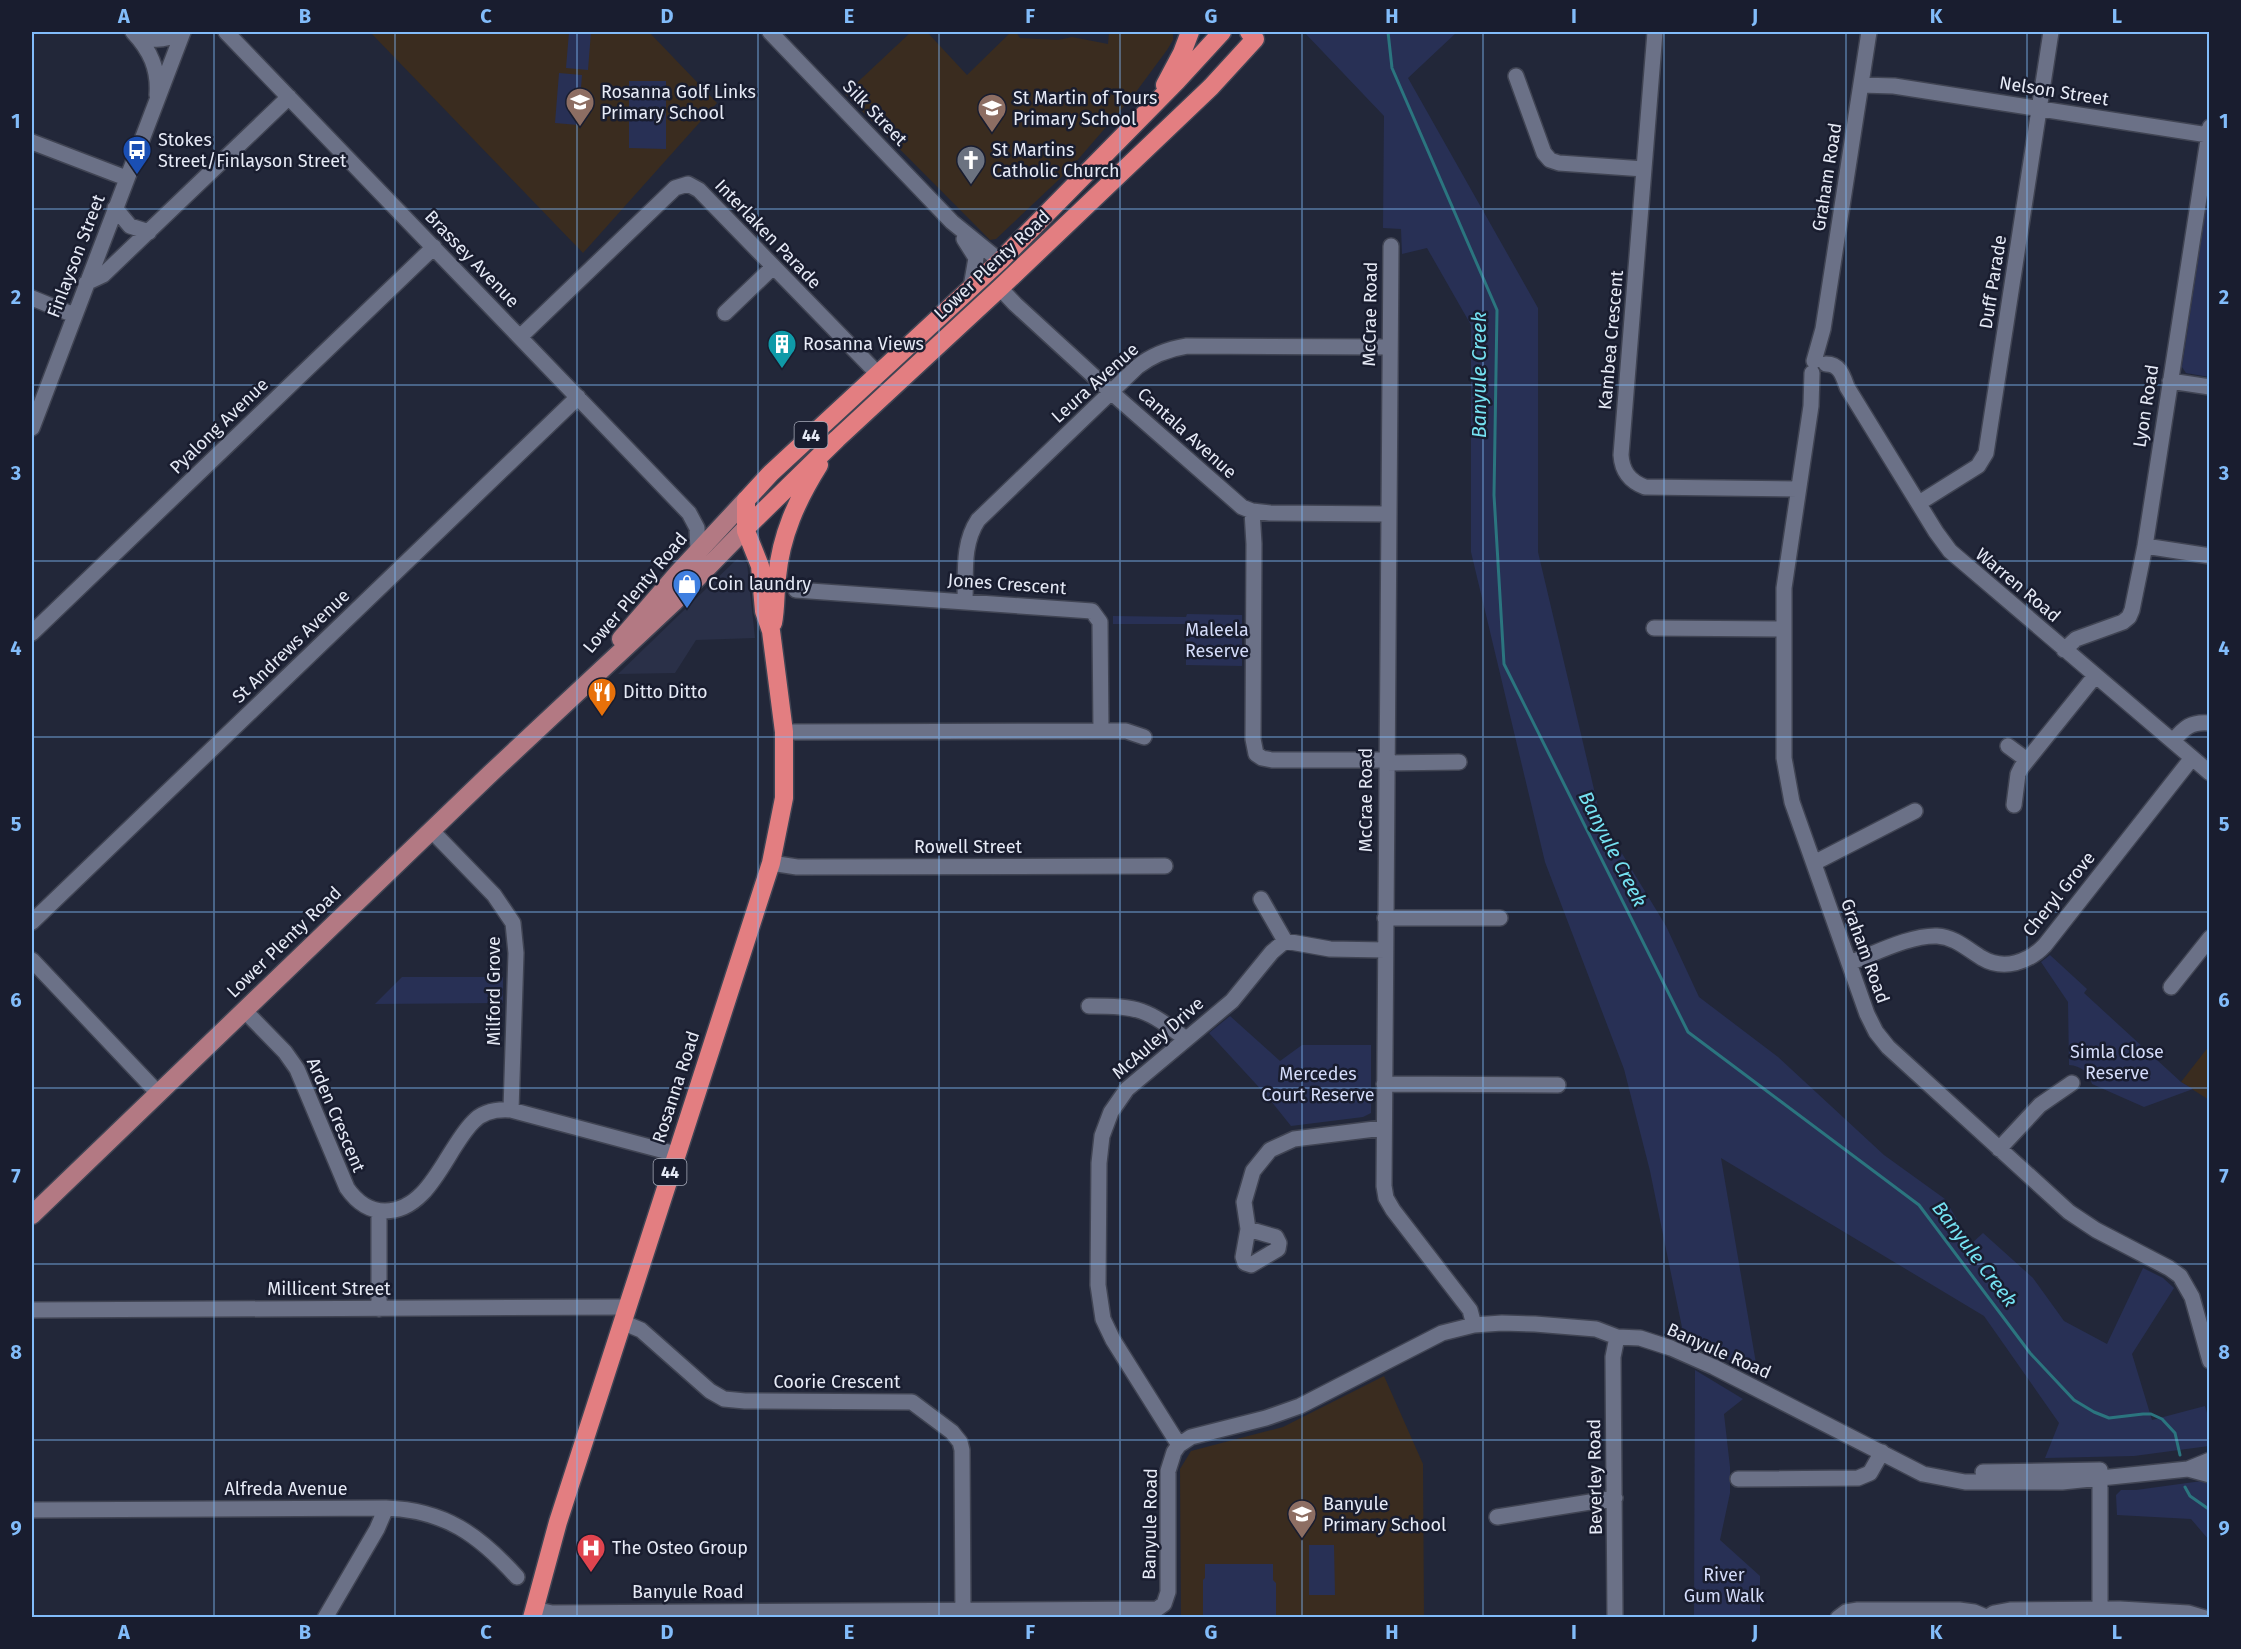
<svg xmlns="http://www.w3.org/2000/svg" width="2241" height="1649" viewBox="0 0 2241 1649" font-family="'Fira Sans',sans-serif">
	<rect width="100%" height="100%" fill="#222739"/>
	<path fill="#2a3048" d="M737,559L747,563L755,638L696,640L675,673L618,674Z"/>
	<path fill="#3a2c1f" d="M370,32H649L717,103L583,253Z
		M911,32H927L967,75L1011,32H1016L1020,38L1058,40L1072,37L1108,44L1109,32H1173V40L1167,50L1133,96L1068,171L996,239L990,240L845,94Z
		M2209,1046V1100L2181,1082Z
		M1384,1376L1423,1464L1424,1617H1181L1180,1469L1191,1451L1283,1427Z"/>
	<path fill="#283055" d="M569,32H591L588,70L566,68Z
		M1304,32H1457L1408,78L1538,308V552L1601,819L1666,926L1699,997L1778,1057L1884,1155L1945,1199L1971,1244L1983,1233L2033,1278L2064,1321L2107,1344L2143,1268L2163,1278L2174,1288L2132,1354L2152,1420L2205,1406L2209,1420V1446L2134,1456L2045,1458L2059,1423L1984,1316L1721,1158L1758,1375L1684,1337L1650,1171L1624,1069L1545,862L1471,552V325L1427,248L1402,254L1401,229L1383,228L1384,116Z
		M559,73L582,75L578,125L555,123Z
		M629,81H666V149L629,148Z
		M2209,190V377L2186,373L2182,367Z
		M1187,614L1242,615V666L1186,665V624H1113V616L1186,617Z
		M2050,955L2087,989L2084,993L2181,1082L2193,1089L2144,1107L2092,1084C2089,1072 2081,1066 2069,1065L2068,1002L2041,962Z
		M402,977H503V1003L375,1004Z
		M1230,1016L1280,1061L1302,1045H1371V1113L1363,1117L1291,1126L1267,1096L1209,1033Z
		M1695,1370L1743,1399L1724,1414L1730,1467V1493L1720,1540L1760,1576V1617H1694Z
		M2209,1480V1540L2191,1519L2117,1515L2116,1495L2121,1490H2136Z
		M1309,1545H1334L1335,1595H1309Z
		M1205,1564H1273V1580L1276,1583V1617H1203V1580L1205,1578Z"/>
	<g fill="none" stroke-linecap="round" stroke-linejoin="round">
		<path stroke="#2b757f" stroke-width="3" d="M1388,32L1392,68L1497,310L1494,495L1504,664L1688,1032L1919,1205L2030,1353L2074,1400L2094,1412L2109,1418L2143,1414H2151L2162,1419L2175,1433L2180,1455
			M2185,1487L2190,1496L2210,1510"/>
		<g stroke="#404453" stroke-width="18">
			<path id="minor" d="M133,32C150,50 159,69 157,95
				M226,32L689,513L697,528L698,551
				M770,32L952,222L1000,261
				M1655,32L1621,455C1622,471 1629,481 1645,487L1798,489
				M136,33C151,42 165,41 180,32
				M1516,76L1544,153L1550,160L1559,163L1644,169
				M1861,85L1894,86L2208,135
				M32,142L126,178
				M115,208L130,226L149,232
				M964,239L976,258L971,287
				M1391,246L1384,1186L1386,1198L1393,1210L1470,1310L1474,1325
				M86,283L103,275L289,97
				M1000,288L1015,304L1111,392L1242,507L1252,511L1270,513L1387,514
				M32,298L74,315
				M725,313L773,267
				M520,337L675,188L688,184L699,190L878,374
				M1814,361L1823,329L1869,32
				M1826,364C1840,364 1843,376 1847,387L1936,532L1950,551L2210,773
				M1812,373L1811,406L1784,588V758L1792,802L1867,1014L1876,1032L1888,1047L2069,1212L2096,1230L2169,1268L2180,1276L2192,1297L2210,1361
				M2170,381L2210,387
				M32,428L183,32
				M1919,503L1978,466L1986,453L2051,32
				M1252,511L1254,544L1253,739L1256,754L1262,758L1272,760H1386
				M2145,546L2210,556
				M965,600C966,573 962,544 978,520L1137,367C1152,355 1168,349 1187,346L1388,347
				M1654,628L1784,629
				M32,633L434,247
				M2064,650L2076,639L2123,622L2129,617L2132,610L2145,546L2210,127
				M1101,731H1126L1144,737
				M784,732L1101,731L1100,622L1092,611L796,590
				M2173,741C2184,728 2191,721 2210,723
				M2008,746L2027,760
				M1386,763L1459,762
				M2014,805L2018,774L2021,768L2095,676
				M431,830L494,895L513,923L516,953L511,1110
				M771,863L797,867L1165,866
				M1814,863L1915,811
				M1261,899L1285,941
				M1385,918H1500
				M32,922L578,397
				M32,960L158,1093
				M1849,963C1874,954 1910,935 1937,936C1955,937 1967,949 1982,958C2004,971 2029,962 2045,945L2192,758
				M2171,987L2210,938
				M1089,1006C1140,1006 1146,1009 1186,1039
				M244,1010L285,1052L297,1069L347,1188C356,1201 368,1211 385,1211C430,1211 446,1149 473,1122C483,1111 497,1109 511,1110L676,1154
				M1384,1084L1558,1085
				M1999,1149L2040,1105L2072,1083
				M379,1211V1309
				M1248,1229L1276,1237L1279,1243L1278,1249L1251,1265L1245,1263L1243,1257L1248,1229L1244,1202L1253,1171L1270,1150L1294,1139L1383,1128
				M32,1310L626,1307
				M622,1322L641,1330L710,1391L724,1399L745,1401L912,1402L952,1432L960,1442L962,1450L963,1618
				M1179,1445L1113,1340L1103,1319L1098,1285L1099,1163L1102,1136L1111,1112L1127,1089L1232,1001L1272,952L1285,941L1330,949L1385,950
				M2188,1469L2210,1475
				M1983,1472L2100,1470
				M1738,1479L1858,1478L1870,1473L1882,1452
				M32,1510L386,1508C445,1510 479,1535 517,1577
				M1497,1517L1615,1498
				M534,1609L552,1613L1157,1609L1164,1604L1168,1592V1471L1174,1452L1179,1445L1191,1437L1266,1418L1300,1406L1442,1333L1474,1325L1502,1323L1535,1324L1596,1329L1617,1337L1640,1338L1671,1348L1714,1367L1923,1474L1965,1482H2062L2188,1469L2210,1460
				M2100,1609V1470
				M325,1618L377,1529L386,1508
				M1615,1618L1613,1357L1617,1337
				M1838,1618L1846,1612L1858,1610H1959L1974,1612L1986,1617
				M1986,1618L1994,1613L2010,1610L2120,1609L2188,1613L2205,1618"/>
		</g>
		<g stroke="#404453" stroke-width="21">
			<path id="major" d="M621,639L678,573L746,500
				M32,1215L490,774L674,602L746,528"/>
		</g>
		<g stroke="#404453" stroke-width="21">
			<path id="highway" d="M1165,85L1182,53L1190,32
				M746,528L837,439L1000,288L1211,87L1255,39L1249,32
				M773,623C776,608 775,592 777,577C781,535 797,500 819,465
				M532,1618L558,1522L771,863L784,798V732L771,631L764,611L760,566L746,531V500L771,473L1000,261L1177,81L1222,32"/>
		</g>
		<use href="#minor" stroke="#6b7187" stroke-width="15"/>
		<use href="#major" stroke="#b37983" stroke-width="18"/>
		<use href="#highway" stroke="#e37e81" stroke-width="18"/>
	</g>
	<path fill="none" stroke="#82bcfa" stroke-width="1.5" stroke-opacity="0.55" d="M214,32V1618M395,32V1618M577,32V1618M758,32V1618M939,32V1618M1120,32V1618M1302,32V1618M1483,32V1618M1664,32V1618M1846,32V1618M2027,32V1618M32,209H2210M32,385H2210M32,561H2210M32,737H2210M32,912H2210M32,1088H2210M32,1264H2210M32,1440H2210"/>
	<defs>
		<g id="school-pin" transform="scale(1.5)"><path d="M0 17L-7.5 6A9.5 9.5 0 1 1 7.5 6Z" fill="#8d6e63" stroke="#191d2f"/><path d="M0-5L7-2L0 1L-7-2ZM-4 1L0 2.5L4 1V4Q0 6-4 4Z" fill="#fff"/></g>
		<g id="bus-pin" transform="scale(1.5)"><path d="M0 17L-7.5 6A9.5 9.5 0 1 1 7.5 6Z" fill="#1a4fb4" stroke="#191d2f"/><path d="M-5-6H5V4H4V6H2V4H-2V6H-4V4H-5ZM-3.5-4V0h7V-4ZM-3.5 1.2v1.5H-2V1.2ZM2 1.2v1.5H3.5V1.2Z" fill="#fff"/></g>
		<g id="church-pin" transform="scale(1.5)"><path d="M0 17L-7.5 6A9.5 9.5 0 1 1 7.5 6Z" fill="#6b7280" stroke="#191d2f"/><path d="M-1.2-6h2.4v3.5h3.3v2.4h-3.3V6h-2.4V-.1h-3.3v-2.4h3.3Z" fill="#fff"/></g>
		<g id="building-pin" transform="scale(1.5)"><path d="M0 17L-7.5 6A9.5 9.5 0 1 1 7.5 6Z" fill="#0f9aa8" stroke="#191d2f"/><path d="M-4-6H4V6H1V3H-1V6H-4ZM-2.5-4.3h1.7v1.8h-1.7ZM.8-4.3h1.7v1.8H.8ZM-2.5-1h1.7V.8h-1.7ZM.8-1h1.7V.8H.8Z" fill="#fff"/></g>
		<g id="shop-pin" transform="scale(1.5)"><path d="M0 17L-7.5 6A9.5 9.5 0 1 1 7.5 6Z" fill="#3f7fe0" stroke="#191d2f"/><path d="M-5-2.5h2.3a2.7 3.5 0 0 1 5.4 0H5L5.5 6h-11ZM-1.5-2.5h3a1.5 2.3 0 0 0-3 0Z" fill="#fff"/></g>
		<g id="restaurant-pin" transform="scale(1.5)"><path d="M0 17L-7.5 6A9.5 9.5 0 1 1 7.5 6Z" fill="#e8710a" stroke="#191d2f"/><path d="M-5-6h1v4h1v-4h1v4h1v-4h1v5L-1.5 .5V6h-2V.5L-5-1ZM5-6V6H3V1.5H1.5Q1.5-4 5-6Z" fill="#fff"/></g>
		<g id="hospital-pin" transform="scale(1.5)"><path d="M0 17L-7.5 6A9.5 9.5 0 1 1 7.5 6Z" fill="#e0444e" stroke="#191d2f"/><path d="M-5-5h3v3.5h4V-5h3V5h-3V1.5h-4V5h-3Z" fill="#fff"/></g>
	</defs>
	<g fill-rule="evenodd">
		<use href="#school-pin" x="580" y="102"/>
		<use href="#school-pin" x="992" y="108"/>
		<use href="#bus-pin" x="137" y="150"/>
		<use href="#church-pin" x="971" y="160"/>
		<use href="#building-pin" x="782" y="344"/>
		<use href="#shop-pin" x="687" y="584"/>
		<use href="#restaurant-pin" x="602" y="692"/>
		<use href="#school-pin" x="1302" y="1514"/>
		<use href="#hospital-pin" x="591" y="1548"/>
	</g>
	<g text-anchor="middle" dominant-baseline="central" stroke-width="5" stroke-linejoin="round" paint-order="stroke">
		<g fill="#191d2f" stroke="#a8acba" stroke-width="1.5">
			<rect x="794.5" y="422" width="33" height="26" rx="4.5"/>
			<rect x="653.5" y="1159" width="33" height="26" rx="4.5"/>
		</g>
		<g font-size="16" font-weight="bold" fill="#e6eaf6">
			<text x="811" y="435">44</text>
			<text x="670" y="1172">44</text>
		</g>
		<g font-size="18" fill="#e6eaf6" stroke="#191d2f">
			<text transform="translate(2054 91) rotate(9)">Nelson Street</text>
			<text transform="translate(875 113) rotate(46)">Silk Street</text>
			<text transform="translate(1827 177) rotate(-81)">Graham Road</text>
			<text transform="translate(768 234) rotate(46)">Interlaken Parade</text>
			<text transform="translate(76 256) rotate(-69)">Finlayson Street</text>
			<text transform="translate(472 259) rotate(46)">Brassey Avenue</text>
			<text transform="translate(992 265) rotate(-43)">Lower Plenty Road</text>
			<text transform="translate(1993 282) rotate(-81)">Duff Parade</text>
			<text transform="translate(1370 314) rotate(-89)">McCrae Road</text>
			<text transform="translate(1611 340) rotate(-85)">Kambea Crescent</text>
			<text transform="translate(1095 383) rotate(-42)">Leura Avenue</text>
			<text transform="translate(2146 406) rotate(-81)">Lyon Road</text>
			<text transform="translate(219 426) rotate(-44)">Pyalong Avenue</text>
			<text transform="translate(1187 433) rotate(42)">Cantala Avenue</text>
			<text transform="translate(1007 584) rotate(4)">Jones Crescent</text>
			<text transform="translate(2018 585) rotate(40)">Warren Road</text>
			<text transform="translate(635 593) rotate(-50)">Lower Plenty Road</text>
			<text transform="translate(291 646) rotate(-44)">St Andrews Avenue</text>
			<text transform="translate(1366 800) rotate(-90)">McCrae Road</text>
			<text x="968" y="847">Rowell Street</text>
			<text transform="translate(2059 894) rotate(-51)">Cheryl Grove</text>
			<text transform="translate(284 942) rotate(-44)">Lower Plenty Road</text>
			<text transform="translate(1865 951) rotate(70)">Graham Road</text>
			<text transform="translate(494 991) rotate(-90)">Milford Grove</text>
			<text transform="translate(1158 1038) rotate(-41)">McAuley Drive</text>
			<text transform="translate(676 1087) rotate(-72)">Rosanna Road</text>
			<text transform="translate(336 1115) rotate(67)">Arden Crescent</text>
			<text x="329" y="1289">Millicent Street</text>
			<text transform="translate(1719 1351) rotate(24)">Banyule Road</text>
			<text x="837" y="1382">Coorie Crescent</text>
			<text transform="translate(1595 1477) rotate(-91)">Beverley Road</text>
			<text x="286" y="1489">Alfreda Avenue</text>
			<text transform="translate(1150 1524) rotate(-89)">Banyule Road</text>
			<text x="688" y="1592">Banyule Road</text>
		</g>
		<g font-size="18" fill="#e6eaf6" stroke="#191d2f" text-anchor="start">
			<text x="601" y="92">Rosanna Golf Links<tspan x="601" dy="21">Primary School</tspan></text>
			<text x="1013" y="98">St Martin of Tours<tspan x="1013" dy="21">Primary School</tspan></text>
			<text x="158" y="140">Stokes<tspan x="158" dy="21">Street/Finlayson Street</tspan></text>
			<text x="992" y="150">St Martins<tspan x="992" dy="21">Catholic Church</tspan></text>
			<text x="803" y="344">Rosanna Views</text>
			<text x="708" y="584">Coin laundry</text>
			<text x="623" y="692">Ditto Ditto</text>
			<text x="1323" y="1504">Banyule<tspan x="1323" dy="21">Primary School</tspan></text>
			<text x="612" y="1548">The Osteo Group</text>
		</g>
		<g font-size="18" fill="#d3dbf9" stroke="#191d2f">
			<text x="1217" y="630">Maleela<tspan x="1217" dy="21">Reserve</tspan></text>
			<text x="2117" y="1052">Simla Close<tspan x="2117" dy="21">Reserve</tspan></text>
			<text x="1318" y="1074">Mercedes<tspan x="1318" dy="21">Court Reserve</tspan></text>
			<text x="1724" y="1575">River<tspan x="1724" dy="21">Gum Walk</tspan></text>
		</g>
		<g font-size="20" font-style="italic" fill="#75e2f2" stroke="#191d2f">
			<text transform="translate(1479 375) rotate(-90)">Banyule Creek</text>
			<text transform="translate(1613 849) rotate(63)">Banyule Creek</text>
			<text transform="translate(1975 1254) rotate(53)">Banyule Creek</text>
		</g>
	</g>
	<rect width="2241" height="1649" fill="none" stroke="#191d2f" stroke-width="66"/>
	<rect x="33" y="33" width="2175" height="1583" fill="none" stroke="#82bcfa" stroke-width="2"/>
	<g font-size="20" text-anchor="middle" font-weight="bold" fill="#82bcfa">
		<text x="124" y="23">A</text>
		<text x="305" y="23">B</text>
		<text x="486" y="23">C</text>
		<text x="667" y="23">D</text>
		<text x="849" y="23">E</text>
		<text x="1030" y="23">F</text>
		<text x="1211" y="23">G</text>
		<text x="1392" y="23">H</text>
		<text x="1574" y="23">I</text>
		<text x="1755" y="23">J</text>
		<text x="1936" y="23">K</text>
		<text x="2117" y="23">L</text>
		<text x="16" y="128">1</text>
		<text x="2224" y="128">1</text>
		<text x="16" y="304">2</text>
		<text x="2224" y="304">2</text>
		<text x="16" y="480">3</text>
		<text x="2224" y="480">3</text>
		<text x="16" y="655">4</text>
		<text x="2224" y="655">4</text>
		<text x="16" y="831">5</text>
		<text x="2224" y="831">5</text>
		<text x="16" y="1007">6</text>
		<text x="2224" y="1007">6</text>
		<text x="16" y="1183">7</text>
		<text x="2224" y="1183">7</text>
		<text x="16" y="1359">8</text>
		<text x="2224" y="1359">8</text>
		<text x="16" y="1535">9</text>
		<text x="2224" y="1535">9</text>
		<text x="124" y="1639">A</text>
		<text x="305" y="1639">B</text>
		<text x="486" y="1639">C</text>
		<text x="667" y="1639">D</text>
		<text x="849" y="1639">E</text>
		<text x="1030" y="1639">F</text>
		<text x="1211" y="1639">G</text>
		<text x="1392" y="1639">H</text>
		<text x="1574" y="1639">I</text>
		<text x="1755" y="1639">J</text>
		<text x="1936" y="1639">K</text>
		<text x="2117" y="1639">L</text>
	</g>
</svg>
